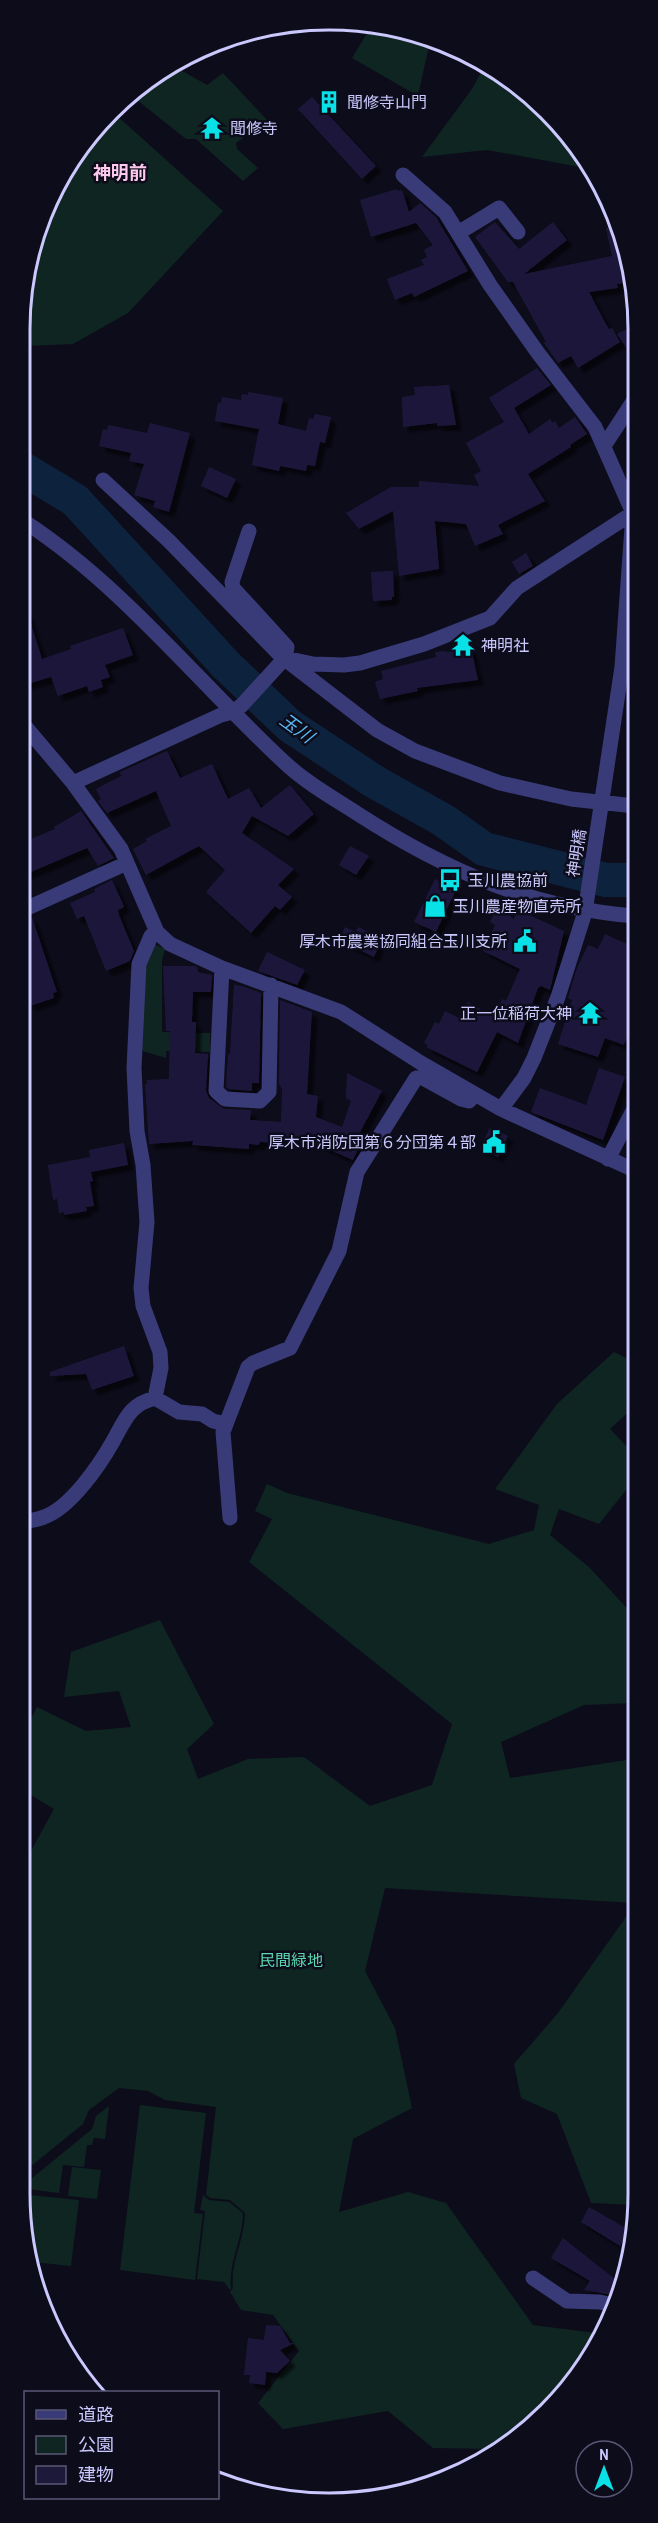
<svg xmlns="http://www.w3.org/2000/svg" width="658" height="2523" viewBox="0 0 658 2523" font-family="'Archivo Narrow','Noto Sans JP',sans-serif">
	<defs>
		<filter id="shadow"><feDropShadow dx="5.5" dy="5.5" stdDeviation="1.5" flood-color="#0009"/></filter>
	</defs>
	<rect width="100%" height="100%" fill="#0d0c1b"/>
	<path fill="#0f2522" d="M372,25H389L430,41L418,96L352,58Z
		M486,63L561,125L591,169L487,150L422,157L472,89Z
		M172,65L207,85L223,73L267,120L236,143L237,149L258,168L243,181L196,139H186L132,96L157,72Z
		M115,114L223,211L128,313L73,344L25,346V269L71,157Z
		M152,943L165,949L162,961V1032L210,1033V1052L166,1051V1058L139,1050L140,986Z
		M614,1352L634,1362V1407L610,1429L634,1454V1480L599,1524L559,1509L550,1535L590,1568L634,1616V1703L584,1705L501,1742L510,1778L633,1759V1903L385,1888L365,1971L395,2028L412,2108L353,2139L339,2212L408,2192L446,2203L533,2325L603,2334L597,2349L520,2436L495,2449L433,2448L388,2411L283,2429L258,2403L299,2351L273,2315L241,2310L230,2292L233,2288C230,2262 245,2239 245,2213L230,2200L210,2198L206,2195L216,2107L165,2100L148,2091L119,2088L89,2110L83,2124L20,2175V1871L54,1809L21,1789V1739L37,1707L86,1731L131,1727L119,1691L64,1697L71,1652L160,1620L214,1724L187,1749L198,1779L248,1759L304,1757L370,1806L432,1785L452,1724L249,1562L272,1519L255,1511L267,1484L287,1493L489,1544L534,1530L539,1505L495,1489L557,1404Z
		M633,1907V2205L591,2203L557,2114L521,2098L514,2064L558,2013Z
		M140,2105L206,2113L194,2213L203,2214L195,2280L120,2270Z
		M109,2106L105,2139L94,2138L92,2145H87L84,2167L63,2165L59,2193L20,2188L92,2129L96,2116Z
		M72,2167L101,2170L97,2199L68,2196Z
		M20,2194L79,2200L71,2266L33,2262Z
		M203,2195L209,2200L229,2202L243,2213C243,2240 228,2262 231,2289L230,2290L224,2282L197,2279L205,2211L200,2210Z"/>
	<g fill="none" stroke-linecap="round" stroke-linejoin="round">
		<path stroke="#0d233d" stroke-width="34" d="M25,470L75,500L226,665L290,726L375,782L443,820L484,849L606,880H635"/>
	</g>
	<path fill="#1d193b" filter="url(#shadow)" d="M312,97L376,166L362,179L298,109Z
		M397,189V191L402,190L409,212L420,203L436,217L468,271L414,297L412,293L395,300L387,279L424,265L421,260L427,257L424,250L433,245L416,223L371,237L360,200Z
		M495,222L519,249L553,222L567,240L524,274L612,256L606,228L617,225L634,282L617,284L618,288L589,292L607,326L609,329L612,328L620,342L578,368L571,356L558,363L544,343L546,342L513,282H508L475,237Z
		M636,325V362L617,334Z
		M537,368L551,385L514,408L529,434L550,419L553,423L555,421L559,428L575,417L587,434L570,445L571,447L528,474L545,501L498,525L503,534L475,546L466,524L435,521L439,569L399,576L393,511L359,529L346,513L391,487H419V481L479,486L474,475L481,471L466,443L504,422L489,398Z
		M449,385L456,425L437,426V423L403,427L402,397L415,395L414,387Z
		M248,392L283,398L278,424L306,431L309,418L313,419L315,414L331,417L325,443L320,442L315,466L307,465L306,471L280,466L279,471L252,465L259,429L215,421L218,402L221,403L222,397L241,400L242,394L248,395Z
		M150,423L190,433L169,512L153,507L155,501L134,495L144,464L129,461L131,453L99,446L103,429L107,430L108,425L147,433Z
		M209,467L236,479L227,498L201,486Z
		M526,553L533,566L519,574L512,562Z
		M393,571L394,597H392V600L373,601L371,572Z
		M28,614L42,659L71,649L70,646L123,628L133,655L105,665L110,677L101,680L103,687L89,692L87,686L58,696L51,677L24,685V615Z
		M471,648L478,680L417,688L418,691L380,699L375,682L383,679L381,671L436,657L435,652Z
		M167,751L180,778L212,764L228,799L249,788L261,808L290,785L314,814L288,836L252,816L242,833L294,869L278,885L292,897L280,910L275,906L251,933L206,892L225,870L199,846L146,875L133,849L147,841L145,839L171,826L156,791L107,813L98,801L101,799L96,789L121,776L120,772Z
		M81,811L114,858L98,866L87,848L24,875V842L55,829L54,827Z
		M350,846L369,856L356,875L339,865Z
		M435,879L456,890L436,932L414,922Z
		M112,880L123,904L124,907L118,910L119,915L134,951L130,961L106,971L84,916L77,919L70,903L95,892L94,889Z
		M499,903L514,920L516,909L564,931L550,990L541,986L538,988L518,1043L497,1032L477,1072L426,1047L428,1045L424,1043L435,1022L439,1024L445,1011L459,1018L468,1002L495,1017L502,999L506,1001L520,969L483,951L495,925L490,922Z
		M32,917L57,992L53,993L54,998L30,1006L23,988V920Z
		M345,927L356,932L358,927L382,938L374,957L339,940Z
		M605,934L635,948V1028L631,1027L624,1045L605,1038L598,1057L558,1044L572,1000L568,998L577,968L588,945L598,949Z
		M267,952L305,970L297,985L258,971Z
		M163,966H195L197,967L198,972L212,975L211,992H193L192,1022H196L195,1053L208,1054L206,1091L209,1098L224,1109L251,1110L250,1120L281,1122L282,1089L279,1084L280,1000L312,1012L307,1094L318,1096L316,1117L342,1127L351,1101L346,1098L347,1073L382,1091L359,1134L364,1136L353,1160L309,1141L276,1139V1143L260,1142L259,1145L249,1144V1149L192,1145L193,1141L149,1144L145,1084H147V1080L169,1079L170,1031H166Z
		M234,985L242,986L261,993L259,1083H252V1091L229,1089L226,1087L228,1054H230Z
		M599,1068L625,1077L603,1140L531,1112L540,1088L586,1105Z
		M490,1127L508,1136L498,1157L480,1149Z
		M124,1143L128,1165L91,1172L93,1181L90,1182L94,1206L86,1207L87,1211L64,1215V1212L59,1213L57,1199L53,1200L48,1165L90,1157L89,1150Z
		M124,1346L134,1376L92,1390L86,1374L50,1376V1372Z
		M589,2207L629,2230L620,2246L581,2222Z
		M563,2238L620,2283L612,2295L584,2290L590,2281L551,2258Z
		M266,2325L280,2326L290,2343H294L280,2350L290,2361L277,2373L266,2372L265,2385L249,2383L250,2375H244L248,2338L264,2340Z"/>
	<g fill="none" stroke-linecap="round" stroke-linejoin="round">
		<path stroke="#393b78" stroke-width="15" d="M403,175L445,212L490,285L538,353L595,427L633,513L622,667L585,912L558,997L534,1058L524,1078L501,1109L421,1063L341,1012L222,968L170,944L157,932L121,849L73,783L221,715L233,712L242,705L285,658L313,664L344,665L360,663L424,644L490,618L517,588L633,513L636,512
			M458,233L499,208L518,232
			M604,446L636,397
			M103,480L169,541L281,656L377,730L415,751L500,783L571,799L635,806
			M249,531L232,582L233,588L287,647L285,658
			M24,725L73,783
			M23,910L127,863
			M222,968L216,1091L225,1099L260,1101L269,1092L271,985
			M501,1109L634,1170
			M608,1159L635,1107
			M155,1398L161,1368L160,1352L143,1306L141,1288L147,1222L143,1165L137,1131L134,1068L139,964L151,936L157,932
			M226,1424L223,1432L230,1518
			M22,1522C29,1521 37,1520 44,1517C70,1508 99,1466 112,1443C125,1421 128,1405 155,1398L179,1412L202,1414L213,1421L226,1424L248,1367L253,1363L290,1348L339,1251L357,1172L416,1078L421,1077L461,1099L469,1101L475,1094
			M533,2278L567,2301L600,2302L613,2305"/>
		<path stroke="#393b78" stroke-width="15" d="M25,522C123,586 198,682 284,762C305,782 333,798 358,814C445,870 530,908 635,916"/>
	</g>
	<defs>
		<g id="building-bare" transform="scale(1.8)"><path d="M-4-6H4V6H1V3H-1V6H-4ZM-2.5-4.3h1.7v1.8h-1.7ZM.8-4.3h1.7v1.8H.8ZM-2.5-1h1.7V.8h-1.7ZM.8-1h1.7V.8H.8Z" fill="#0ae1e6" stroke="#0d0c1b" stroke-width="2.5" paint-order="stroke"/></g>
		<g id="temple-bare" transform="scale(1.8)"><path d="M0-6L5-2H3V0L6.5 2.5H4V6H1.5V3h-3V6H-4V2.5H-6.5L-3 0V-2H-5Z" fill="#0ae1e6" stroke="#0d0c1b" stroke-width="2.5" paint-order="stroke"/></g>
		<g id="bus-bare" transform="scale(1.8)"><path d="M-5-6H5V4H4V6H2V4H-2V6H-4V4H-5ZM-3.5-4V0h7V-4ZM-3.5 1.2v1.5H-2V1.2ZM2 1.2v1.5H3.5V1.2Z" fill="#0ae1e6" stroke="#0d0c1b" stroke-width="2.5" paint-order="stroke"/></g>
		<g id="shop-bare" transform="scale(1.8)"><path d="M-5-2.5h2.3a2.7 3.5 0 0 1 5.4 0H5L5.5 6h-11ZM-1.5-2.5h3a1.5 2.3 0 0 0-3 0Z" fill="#0ae1e6" stroke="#0d0c1b" stroke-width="2.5" paint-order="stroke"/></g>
		<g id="civic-bare" transform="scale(1.8)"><path d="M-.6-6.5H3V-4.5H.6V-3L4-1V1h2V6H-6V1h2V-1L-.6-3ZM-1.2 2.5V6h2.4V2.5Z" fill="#0ae1e6" stroke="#0d0c1b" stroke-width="2.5" paint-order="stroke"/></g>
	</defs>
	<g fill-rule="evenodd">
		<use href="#building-bare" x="329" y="102"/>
		<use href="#temple-bare" x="212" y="128"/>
		<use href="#temple-bare" x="463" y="645"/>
		<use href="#bus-bare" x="450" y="880"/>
		<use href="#shop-bare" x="435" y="906"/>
		<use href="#civic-bare" x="525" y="941"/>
		<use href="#temple-bare" x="590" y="1013"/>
		<use href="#civic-bare" x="494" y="1142"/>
	</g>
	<g text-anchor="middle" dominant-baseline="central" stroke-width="5" stroke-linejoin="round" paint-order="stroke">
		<g font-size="16" fill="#cac8fd" stroke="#0d0c1b" text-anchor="start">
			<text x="347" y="102">聞修寺山門</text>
			<text x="230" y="128">聞修寺</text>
			<text x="481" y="645">神明社</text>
			<text x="468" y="880">玉川農協前</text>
			<text x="453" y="906">玉川農産物直売所</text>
			<text x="507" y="941" text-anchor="end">厚木市農業協同組合玉川支所</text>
			<text x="572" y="1013" text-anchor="end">正一位稲荷大神</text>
			<text x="476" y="1142" text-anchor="end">厚木市消防団第６分団第４部</text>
		</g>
		<g font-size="16" fill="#cac8fd" stroke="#0d0c1b">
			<text transform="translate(576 853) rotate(-81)">神明橋</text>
		</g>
		<g font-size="16" fill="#59d8ae" stroke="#0d0c1b">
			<text x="291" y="1960">民間緑地</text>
		</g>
		<g font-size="18" font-weight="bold" fill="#fdcaee" stroke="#0d0c1b">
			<text x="120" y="172">神明前</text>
		</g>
		<g font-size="18" font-style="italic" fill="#5bbbf8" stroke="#0d0c1b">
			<text transform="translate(297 728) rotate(36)">玉川</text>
		</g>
	</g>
	<path d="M0 0H658V2523H0ZM329 30H329A299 299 0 0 1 628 329V2194A299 299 0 0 1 329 2493H329A299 299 0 0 1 30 2194V329A299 299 0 0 1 329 30Z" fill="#0d0c1b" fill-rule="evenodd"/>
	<path fill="none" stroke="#cac8fd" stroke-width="3" d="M329 30H329A299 299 0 0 1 628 329V2194A299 299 0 0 1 329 2493H329A299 299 0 0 1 30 2194V329A299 299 0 0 1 329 30Z"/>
	<rect x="24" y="2391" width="195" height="108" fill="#0d0c1b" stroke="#595775" stroke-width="1.5"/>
	<rect x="36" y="2410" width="30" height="9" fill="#393b78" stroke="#595775" stroke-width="1.5"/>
	<text x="78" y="2421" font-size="18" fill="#cac8fd">道路</text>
	<rect x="36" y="2436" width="30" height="18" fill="#0f2522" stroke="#595775" stroke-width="1.5"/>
	<text x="78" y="2451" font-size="18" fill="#cac8fd">公園</text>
	<rect x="36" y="2466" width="30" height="18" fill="#1d193b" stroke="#595775" stroke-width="1.5"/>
	<text x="78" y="2481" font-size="18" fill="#cac8fd">建物</text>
	<g transform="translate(604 2469)"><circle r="28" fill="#0d0c1b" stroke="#595775" stroke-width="1.5"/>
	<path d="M0-4.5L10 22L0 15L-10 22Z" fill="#0ae1e6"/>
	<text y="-9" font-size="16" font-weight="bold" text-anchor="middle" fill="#cac8fd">N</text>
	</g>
</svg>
